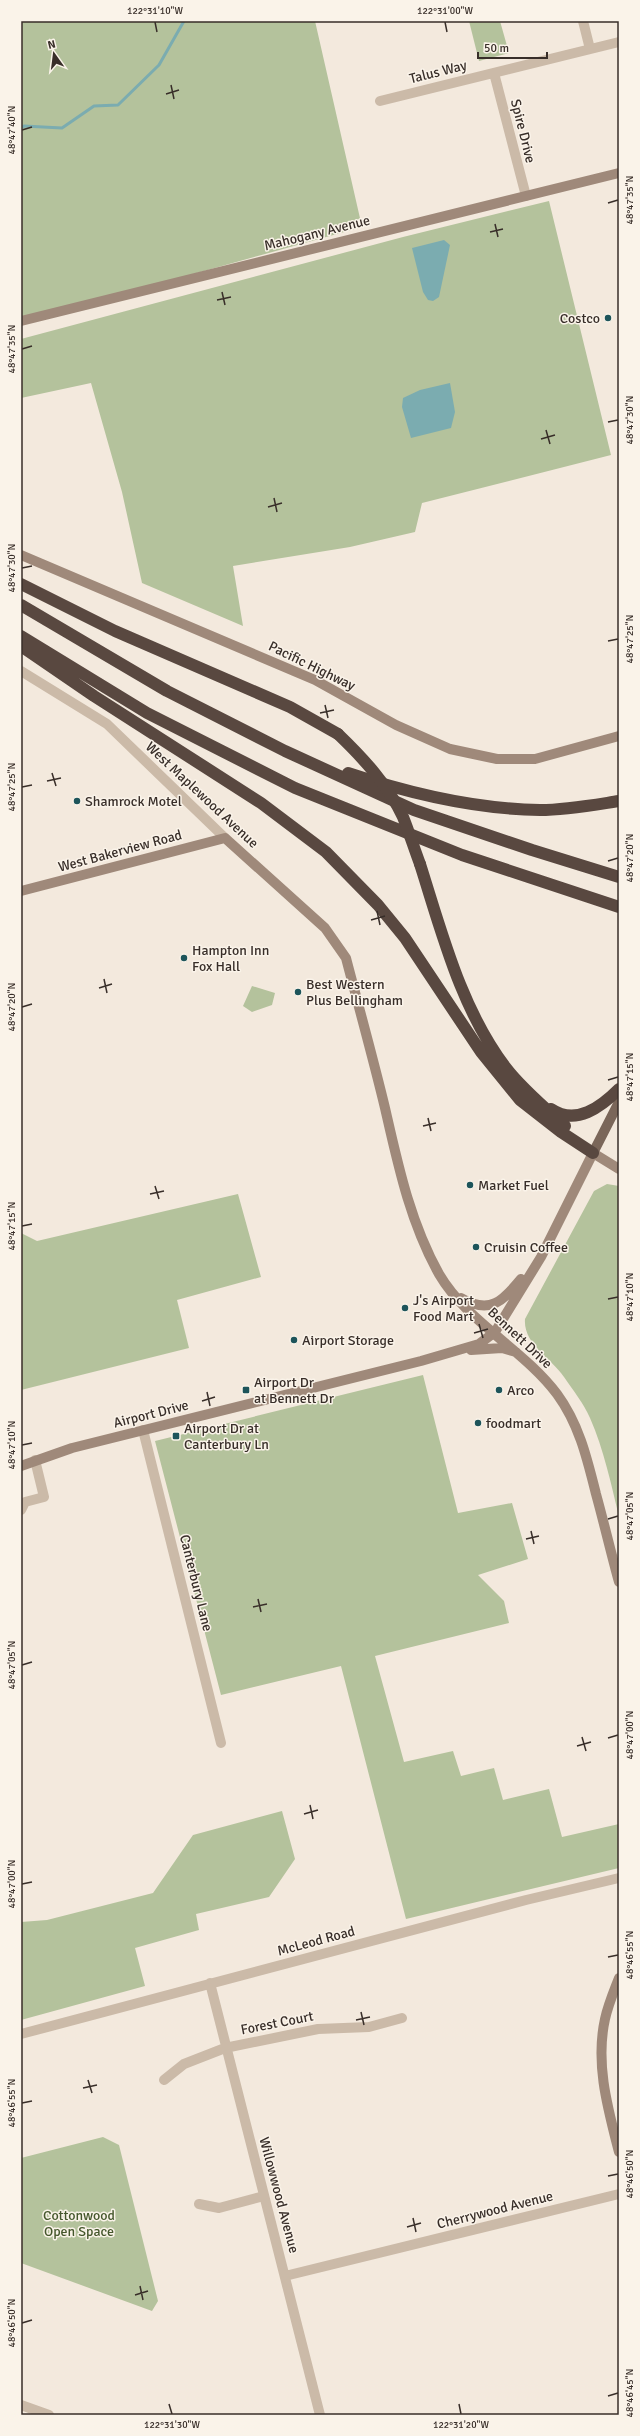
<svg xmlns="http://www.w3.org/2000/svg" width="640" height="2436" viewBox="0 0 640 2436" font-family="Signika,sans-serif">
	<rect width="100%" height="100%" fill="#f3e9dd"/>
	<path fill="#b4c29c" d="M21,21H315L362,227L21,322Z
		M469,21H500L509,53L479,61Z
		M549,201L611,455L422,503L415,532L350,547L233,566L243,626L142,583L122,492L91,383L21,398V339L403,237Z
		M252,986L275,993L272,1005L252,1012L243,1006Z
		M607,1184L619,1186V1517C611,1484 604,1450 590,1418C584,1404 573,1390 564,1377C551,1358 523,1344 525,1319L594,1191Z
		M238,1194L261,1277L177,1300L189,1348L21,1390V1233L37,1241Z
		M423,1375L458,1513L512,1503L528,1559L478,1575L504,1601L509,1623L375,1656L404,1762L453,1751L461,1776L494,1768L503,1800L549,1789L562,1837L619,1824V1868L406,1919L341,1666L221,1695L155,1441Z
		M282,1811L295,1859L269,1897L196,1914L199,1930L135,1948L145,1986L21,2020V1922L47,1920L153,1893L193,1835Z
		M103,2137L119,2145L158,2301L152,2311L21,2263V2158Z"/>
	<path fill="#7bacb0" d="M444,240L450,245L439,297L433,301L428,300L423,292L412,248Z
		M450,383L455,412L451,428L411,438L402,407L403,398L420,390Z"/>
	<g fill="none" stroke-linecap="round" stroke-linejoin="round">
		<path stroke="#7bacb0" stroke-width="3" d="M21,128L24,126L62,128L94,106L118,105L159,65L184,21"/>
		<path stroke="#cbbaa8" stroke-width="10" d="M583,21L590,49
			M494,73L526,196
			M380,101L619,42
			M21,671L107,724L225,838
			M143,1430L221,1743
			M21,1510L25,1502L44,1497L35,1460
			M210,1983L320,2415
			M21,2034L526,1900L619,1878
			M164,2080L184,2064L225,2048L318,2029L369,2027L402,2018
			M199,2204L219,2208L264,2196
			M285,2276L619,2194
			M21,2405L49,2415"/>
		<path stroke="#9f897a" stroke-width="10" d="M21,321L619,173
			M21,555L315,680L396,725L450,749L497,759H535L619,736
			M21,891L225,838L325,928L346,958C359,1008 373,1058 385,1108C398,1165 410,1222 439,1274C467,1322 523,1349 557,1394C579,1424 587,1458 596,1494C604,1523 611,1553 619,1582
			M461,1298C490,1315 503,1301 521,1279
			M471,1350L502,1348L516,1352
			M21,1466L72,1448L421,1361L479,1344L495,1332L541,1257L593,1153L619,1169
			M619,1978C614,1991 608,2005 605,2019C595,2064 608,2109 619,2152"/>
		<path stroke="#7a6659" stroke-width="10" d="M593,1153L619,1102"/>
		<path stroke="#594840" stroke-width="12" d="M21,584L115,631L290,707L338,734
			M21,605L167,691L285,751L414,810L532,850L619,877
			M21,636L147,713L295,788L462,855L619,907
			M21,646L94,696L261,803L326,852L378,905L405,938L481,1052L520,1100L561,1132L593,1153
			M348,773C411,794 474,809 540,810C566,810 593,805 619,801
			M420,864C442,933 461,1009 506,1068C522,1089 545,1108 565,1126
			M551,1109C576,1126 601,1107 619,1089"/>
		<path stroke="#594840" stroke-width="12" d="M338,734C363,758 388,785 403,817C409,832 414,848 420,864"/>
	</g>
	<path fill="none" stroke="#382e29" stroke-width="1.5" d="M155,22L157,32M445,22L447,32M171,85L174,99M166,94L179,90M22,130L32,127M608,203L618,200M495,224L498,237M490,232L503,229M222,292L225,305M217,300L231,297M22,349L32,346M608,422L618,420M546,430L550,444M541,439L555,435M274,498L277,512M268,507L282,503M22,568L32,566M608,641L618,639M325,705L328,718M320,713L334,710M52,773L56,786M47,781L61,778M22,787L32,785M608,861L618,858M377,911L380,925M371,920L385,916M104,979L107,993M99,988L112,984M22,1007L32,1004M608,1080L618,1077M428,1118L431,1131M423,1126L436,1123M155,1186L159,1199M150,1194L164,1191M22,1226L32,1224M608,1299L618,1297M479,1324L483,1338M474,1333L488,1329M207,1392L210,1406M202,1401L215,1397M22,1445L32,1443M608,1519L618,1516M531,1531L534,1544M526,1539L539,1536M258,1599L261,1612M253,1607L267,1604M22,1665L32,1662M582,1737L586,1751M608,1738L618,1735M577,1746L591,1742M310,1805L313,1819M304,1814L318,1810M22,1884L32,1882M608,1957L618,1955M361,2012L364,2025M356,2020L370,2017M88,2080L92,2093M83,2088L97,2085M22,2103L32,2101M608,2176L618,2174M413,2218L416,2232M407,2227L421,2223M140,2286L143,2300M135,2295L148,2291M22,2323L32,2320M608,2396L618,2393M169,2404L172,2414M459,2404L461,2414"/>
	<g fill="#1d545a" stroke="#faf3e9" stroke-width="1.5">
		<circle cx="608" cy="318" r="4"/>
		<circle cx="77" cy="801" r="4"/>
		<circle cx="184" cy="958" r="4"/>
		<circle cx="298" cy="992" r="4"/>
		<circle cx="470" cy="1185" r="4"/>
		<circle cx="476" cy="1247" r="4"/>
		<circle cx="405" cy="1308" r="4"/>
		<circle cx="294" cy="1340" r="4"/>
		<rect x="242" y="1386" width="8" height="8" rx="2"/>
		<circle cx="499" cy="1390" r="4"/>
		<circle cx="478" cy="1423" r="4"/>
		<rect x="172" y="1432" width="8" height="8" rx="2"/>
	</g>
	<g text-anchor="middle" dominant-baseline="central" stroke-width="3" stroke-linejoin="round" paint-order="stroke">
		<g font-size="14" fill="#382e29" stroke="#faf3e9">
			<text transform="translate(438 72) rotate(-14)">Talus Way</text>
			<text transform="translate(523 131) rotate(76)">Spire Drive</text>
			<text transform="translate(317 233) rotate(-14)">Mahogany Avenue</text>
			<text transform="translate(312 666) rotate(26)">Pacific Highway</text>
			<text transform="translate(202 795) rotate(43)">West Maplewood Avenue</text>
			<text transform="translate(120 851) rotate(-15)">West Bakerview Road</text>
			<text transform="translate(520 1338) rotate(43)">Bennett Drive</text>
			<text transform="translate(151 1414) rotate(-14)">Airport Drive</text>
			<text transform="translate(196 1583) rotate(76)">Canterbury Lane</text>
			<text transform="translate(316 1941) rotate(-15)">McLeod Road</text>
			<text transform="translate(277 2023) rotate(-11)">Forest Court</text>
			<text transform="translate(279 2195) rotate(75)">Willowwood Avenue</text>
			<text transform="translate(495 2210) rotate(-14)">Cherrywood Avenue</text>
		</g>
		<g font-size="14" fill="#382e29" stroke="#faf3e9" text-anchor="start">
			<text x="600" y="318" text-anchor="end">Costco</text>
			<text x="85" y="801">Shamrock Motel</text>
			<text x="192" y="950">Hampton Inn<tspan x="192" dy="16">Fox Hall</tspan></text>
			<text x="306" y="984">Best Western<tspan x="306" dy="16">Plus Bellingham</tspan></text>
			<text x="478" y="1185">Market Fuel</text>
			<text x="484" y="1247">Cruisin Coffee</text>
			<text x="413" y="1300">J's Airport<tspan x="413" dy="16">Food Mart</tspan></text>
			<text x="302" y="1340">Airport Storage</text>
			<text x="254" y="1382">Airport Dr<tspan x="254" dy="16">at Bennett Dr</tspan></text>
			<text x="507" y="1390">Arco</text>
			<text x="486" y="1423">foodmart</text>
			<text x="184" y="1428">Airport Dr at<tspan x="184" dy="16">Canterbury Ln</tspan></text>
		</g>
		<g font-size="14" fill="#45572c" stroke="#faf3e9">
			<text x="79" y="2215">Cottonwood<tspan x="79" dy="16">Open Space</tspan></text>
		</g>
	</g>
	<rect width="640" height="2436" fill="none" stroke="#faf3e9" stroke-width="44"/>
	<g transform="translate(54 54) rotate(346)" stroke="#faf3e9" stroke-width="3" paint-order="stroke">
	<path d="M0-3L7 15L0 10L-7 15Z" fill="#382e29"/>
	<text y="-6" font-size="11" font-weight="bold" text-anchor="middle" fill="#382e29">N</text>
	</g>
	<path d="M478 52v6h69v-6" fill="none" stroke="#382e29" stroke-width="2"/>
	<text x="484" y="52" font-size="12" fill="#382e29" stroke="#faf3e9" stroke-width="3" paint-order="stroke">50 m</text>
	<rect x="22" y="22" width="596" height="2392" fill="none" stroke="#382e29" stroke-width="1.5"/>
	<g font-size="10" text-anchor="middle" fill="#382e29">
		<text x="155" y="14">122°31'10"W</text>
		<text x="445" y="14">122°31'00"W</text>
		<text transform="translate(11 130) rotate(-90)" y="4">48°47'40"N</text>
		<text transform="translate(629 200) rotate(-90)" y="4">48°47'35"N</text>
		<text transform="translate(11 349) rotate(-90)" y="4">48°47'35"N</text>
		<text transform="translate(629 420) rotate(-90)" y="4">48°47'30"N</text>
		<text transform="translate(11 568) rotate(-90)" y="4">48°47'30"N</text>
		<text transform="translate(629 639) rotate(-90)" y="4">48°47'25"N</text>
		<text transform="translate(11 787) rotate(-90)" y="4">48°47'25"N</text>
		<text transform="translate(629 858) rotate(-90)" y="4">48°47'20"N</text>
		<text transform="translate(11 1007) rotate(-90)" y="4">48°47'20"N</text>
		<text transform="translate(629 1077) rotate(-90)" y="4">48°47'15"N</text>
		<text transform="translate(11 1226) rotate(-90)" y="4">48°47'15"N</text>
		<text transform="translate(629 1297) rotate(-90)" y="4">48°47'10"N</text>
		<text transform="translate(11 1445) rotate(-90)" y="4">48°47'10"N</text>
		<text transform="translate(629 1516) rotate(-90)" y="4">48°47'05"N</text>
		<text transform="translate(11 1665) rotate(-90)" y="4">48°47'05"N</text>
		<text transform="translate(629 1735) rotate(-90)" y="4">48°47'00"N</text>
		<text transform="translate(11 1884) rotate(-90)" y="4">48°47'00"N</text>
		<text transform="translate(629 1955) rotate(-90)" y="4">48°46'55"N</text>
		<text transform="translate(11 2103) rotate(-90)" y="4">48°46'55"N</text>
		<text transform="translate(629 2174) rotate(-90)" y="4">48°46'50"N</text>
		<text transform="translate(11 2323) rotate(-90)" y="4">48°46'50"N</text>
		<text transform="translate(629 2393) rotate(-90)" y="4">48°46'45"N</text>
		<text x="172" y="2428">122°31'30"W</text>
		<text x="461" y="2428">122°31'20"W</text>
	</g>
</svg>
